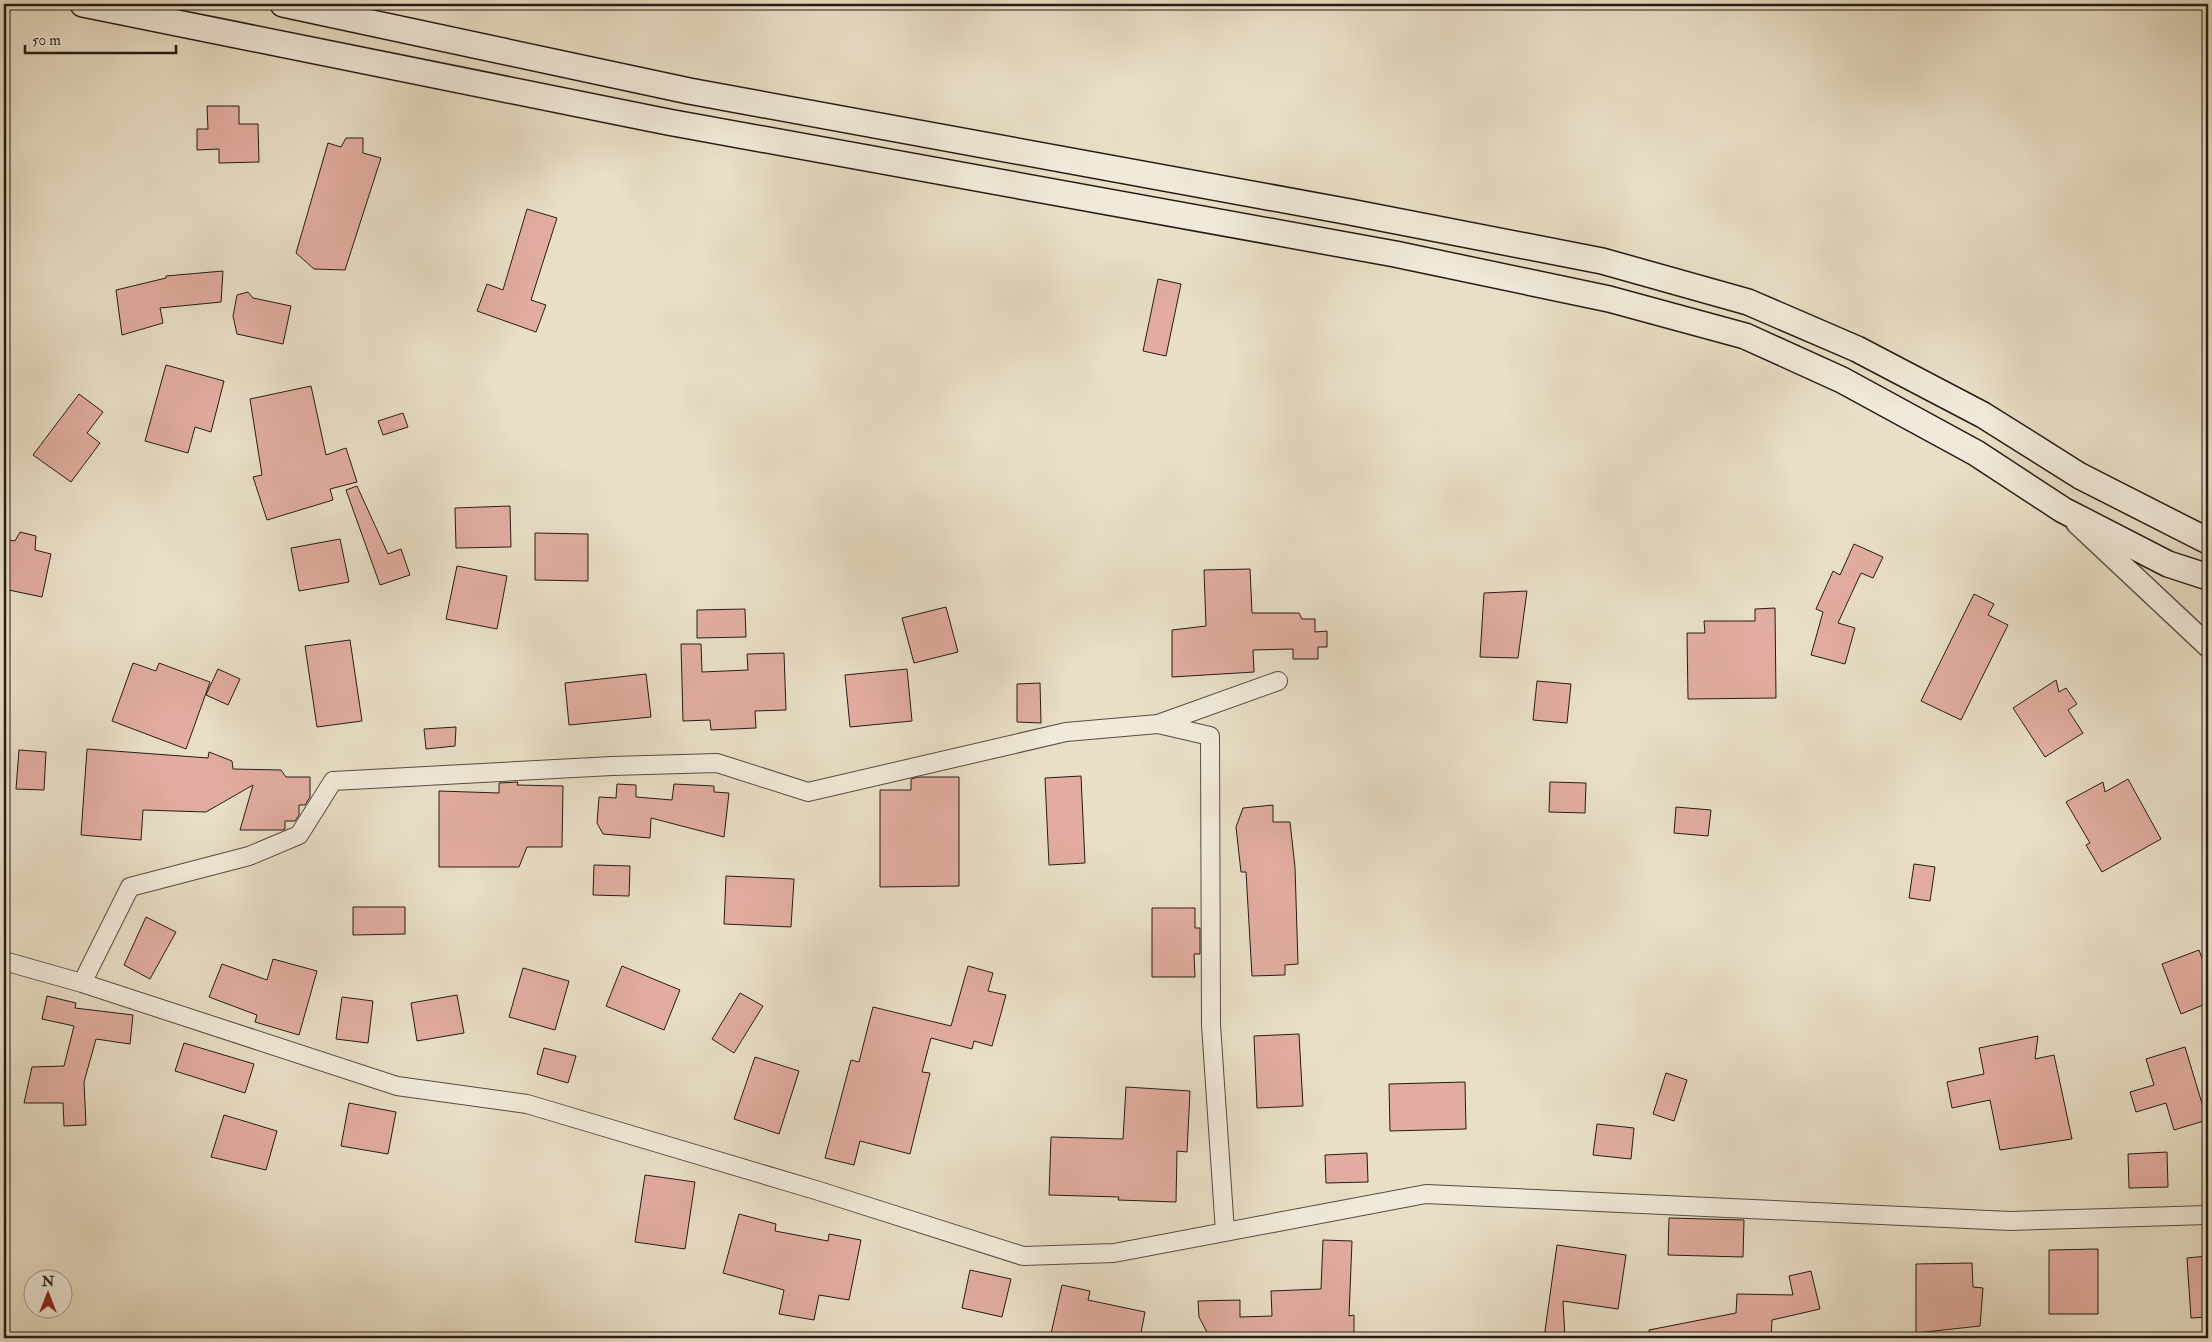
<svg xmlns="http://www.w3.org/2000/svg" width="2212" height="1342" viewBox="0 0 2212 1342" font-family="'IM FELL Double Pica',serif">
	<rect width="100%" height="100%" fill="#e9dfc6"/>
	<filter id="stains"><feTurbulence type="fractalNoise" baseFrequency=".004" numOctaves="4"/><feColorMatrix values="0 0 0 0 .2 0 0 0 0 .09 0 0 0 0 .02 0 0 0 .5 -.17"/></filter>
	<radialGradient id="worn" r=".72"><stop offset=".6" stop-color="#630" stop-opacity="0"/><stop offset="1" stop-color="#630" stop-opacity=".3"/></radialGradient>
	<path fill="#e2ada0" stroke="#261b14" d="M207,106H239V124H258L259,162L219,163V149L197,150V129H208Z
		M346,138H363V153L381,158L345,270L314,269L296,253L328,143L341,147Z
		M527,209L557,218L531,300L546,305L536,332L477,311L487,284L503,290Z
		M223,271L221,302L160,308L163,323L122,335L116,290L166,278V276Z
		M1158,279L1181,284L1166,356L1143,351Z
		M248,292L253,298L291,306L283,344L237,334L233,316L237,295Z
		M166,365L224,381L211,432L195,427L188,453L145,441Z
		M311,386L326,455L346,448L357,482L330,489L333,500L267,520L253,477L262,475L250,399Z
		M79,394L103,412L87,433L100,443L71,482L33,455Z
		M403,413L408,427L383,435L378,421Z
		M357,486L388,554L401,549L410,575L380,585L346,490Z
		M510,506L511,547L456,548L455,508Z
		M20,532L36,536L35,550L51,554L42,597L4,589V539L15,541Z
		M535,533L588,534V581L535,580Z
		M340,539L349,582L299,591L291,548Z
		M1854,544L1883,557L1873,578L1861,573L1838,623L1855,628L1845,664L1811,655L1823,612L1816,609L1833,571L1840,575Z
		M457,566L507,576L497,629L446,619Z
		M1250,569L1252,613H1299L1302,619H1315V632L1327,631V647H1318V659H1293V649L1253,650L1254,672L1172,677V630L1206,626L1204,570Z
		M1527,591L1518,658L1480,657L1484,593Z
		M1974,594L1994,604L1988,615L2008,625L1961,720L1921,701Z
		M946,607L958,652L914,663L902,618Z
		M1775,608L1776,698L1688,699L1687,633H1705L1704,621H1755V609Z
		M745,609L746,637L697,638V610Z
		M350,640L362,721L317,727L305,646Z
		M681,644H701L702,672L748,670L747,654L784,653L786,710L755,711L756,728L711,730L710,720L683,721Z
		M133,663L156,671L159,663L210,682L186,749L112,721Z
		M218,669L240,679L228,705L206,695Z
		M907,669L912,721L850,727L845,675Z
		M646,674L651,717L569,725L565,683Z
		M2056,680L2059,692L2066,688L2077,704L2068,710L2083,733L2045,757L2013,708Z
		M1537,681L1571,684L1567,723L1533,720Z
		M1040,683L1041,723L1017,722V684Z
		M456,727L455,746L426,749L424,729Z
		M87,749L208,758L209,752L232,761L233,769L281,770L286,777H310V797L305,805H299V815L295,821H285V829L283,830H240L253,785L206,812L143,810L141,840L81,835Z
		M19,750L46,752L44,790L16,789Z
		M1081,776L1085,863L1049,865L1045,778Z
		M918,777H959V886L880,887V790H911V779Z
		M2128,779L2161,839L2102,872L2086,845L2090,843L2066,802L2103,782L2105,792Z
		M518,782L517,785L563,786L562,847H527L519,867H439V791L499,793V783Z
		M1550,782L1586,783L1585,813L1549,812Z
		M617,784L636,785V797L672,800L674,784L714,786V792L729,793L724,837L651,818L650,838L603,834L597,823L599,797L616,798Z
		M1273,805V822H1290L1295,867L1298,964L1285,965V975L1252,976L1246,872H1241L1236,827L1243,808Z
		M1676,807L1711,810L1708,836L1674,833Z
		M1914,864L1935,867L1930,901L1909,898Z
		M594,865L630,866L629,896L593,895Z
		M726,876L794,879L791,927L724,924Z
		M353,907H405V934L353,935Z
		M1152,908H1195V928H1200V954H1194L1195,977H1152Z
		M146,917L176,932L150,979L124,965Z
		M2199,950L2208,974V1003L2181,1014L2162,964Z
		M273,959L317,971L299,1035L255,1022L257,1015L209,997L222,964L267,980Z
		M622,966L680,990L664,1030L606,1006Z
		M968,966L993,973L988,991L1006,995L992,1046L974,1041L972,1049L931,1038L922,1072L930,1073L910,1154L860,1141L854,1165L825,1158L851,1060L859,1062L873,1007L951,1026Z
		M523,968L569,981L555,1030L509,1017Z
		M740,993L763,1006L734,1053L712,1039Z
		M457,995L464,1033L417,1041L411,1003Z
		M47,996L76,1003L75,1008L133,1015L130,1044L96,1039L84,1082L86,1125L64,1126L63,1103H24L32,1067L64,1066L74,1026L42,1019Z
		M342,997L373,1001L368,1043L336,1039Z
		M1299,1034L1303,1106L1257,1108L1254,1036Z
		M2038,1036L2035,1059L2054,1055L2072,1139L2000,1150L1990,1100L1952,1108L1947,1082L1984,1074L1979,1048Z
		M184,1043L254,1064L245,1093L175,1071Z
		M2185,1047L2207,1120L2174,1130L2166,1103L2136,1112L2130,1092L2154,1085L2146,1059Z
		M544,1048L576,1056L568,1083L537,1074Z
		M755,1057L799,1071L779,1134L734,1119Z
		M1666,1073L1687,1080L1674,1121L1653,1114Z
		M1465,1082L1466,1129L1390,1131L1389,1084Z
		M1126,1087L1190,1091L1187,1152L1177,1151L1176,1202L1118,1200L1119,1197L1049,1195L1051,1137L1123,1139Z
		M349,1103L396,1112L388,1154L341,1146Z
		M224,1115L277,1131L266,1170L211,1157Z
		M1597,1124L1634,1128L1631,1159L1593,1155Z
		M2167,1152L2168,1187L2129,1188L2128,1154Z
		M1367,1153L1368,1182L1326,1183L1325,1155Z
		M645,1175L695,1182L685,1249L635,1242Z
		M739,1214L776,1224L775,1231L828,1241L829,1234L861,1240L849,1300L819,1295L814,1320L779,1314L784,1290L723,1273Z
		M1669,1218L1744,1220L1743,1257L1668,1255Z
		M1323,1240L1352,1241L1349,1316L1354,1315V1338H1250V1335L1209,1336L1199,1317L1198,1301L1240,1300V1317L1272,1316L1271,1291L1321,1289Z
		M1557,1245L1626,1255L1618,1309L1563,1301L1565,1338H1544Z
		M2098,1249V1314H2049V1250Z
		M2208,1256V1317L2191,1318L2187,1258Z
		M1972,1263L1973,1287L1983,1288L1980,1326L1916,1333V1264Z
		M970,1270L1011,1279L1002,1317L962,1308Z
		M1811,1271L1820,1309L1772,1320L1771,1338H1650L1649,1330L1736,1313L1737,1294L1793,1295L1789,1276Z
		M1062,1285L1090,1291L1088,1300L1145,1312L1140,1338H1050Z"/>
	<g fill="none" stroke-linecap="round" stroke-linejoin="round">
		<g stroke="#574c40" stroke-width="20">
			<path id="minor" d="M1158,724L1278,681
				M4,961L82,983L397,1086L527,1104L819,1191L1023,1256L1114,1253L1426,1194L2010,1221L2208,1215
				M82,983L130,887L249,856L299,835L333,781L612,766L717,763L808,792L1066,732L1158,724L1210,736L1211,1025L1225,1232"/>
		</g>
		<g stroke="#574c40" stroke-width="24">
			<path id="tertiary" d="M2077,523L2208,646"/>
		</g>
		<g stroke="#261b14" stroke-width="28">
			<path id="secondary" d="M83,4L668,122L1395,254L1609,299L1745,336L1842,380L1976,453L2063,510L2168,564L2208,577
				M283,4L689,91L1350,212L1602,261L1748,302L1857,349L1983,415L2080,476L2208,541"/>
		</g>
		<use href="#minor" stroke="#f1eada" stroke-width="18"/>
		<use href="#tertiary" stroke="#f1eada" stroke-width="21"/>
		<use href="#secondary" stroke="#f1eada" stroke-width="25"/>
	</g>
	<rect width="2212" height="1342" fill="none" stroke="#e9dfc6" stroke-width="20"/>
	<rect x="5" y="5" width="2202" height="1332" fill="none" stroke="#261b14" stroke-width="2.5"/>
	<rect x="10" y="10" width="2192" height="1322" fill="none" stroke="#261b14"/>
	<g transform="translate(48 1294)"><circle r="24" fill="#f1eada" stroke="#a0978b"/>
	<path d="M0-4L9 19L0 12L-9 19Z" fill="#8f2418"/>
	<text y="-8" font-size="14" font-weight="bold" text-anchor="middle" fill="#261b14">N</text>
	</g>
	<path d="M25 45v8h151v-8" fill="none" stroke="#261b14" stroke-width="2.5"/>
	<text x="32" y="45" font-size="15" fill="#261b14" stroke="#f1eada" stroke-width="4" paint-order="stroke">50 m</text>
	<rect width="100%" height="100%" filter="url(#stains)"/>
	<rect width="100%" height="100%" fill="url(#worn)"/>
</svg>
